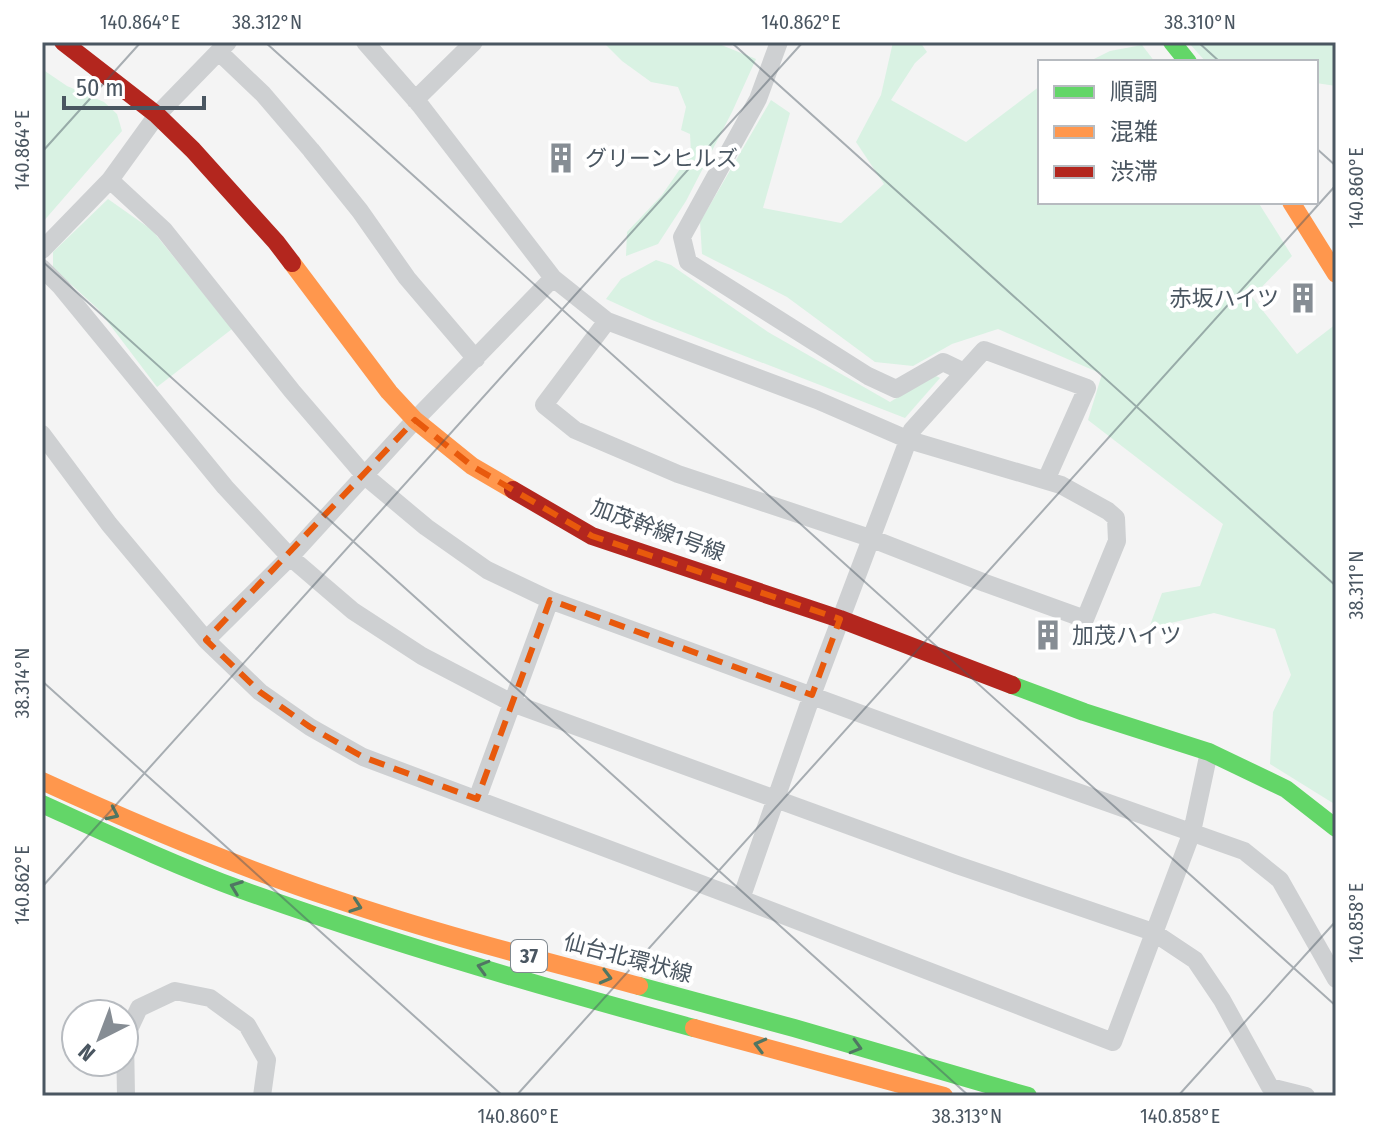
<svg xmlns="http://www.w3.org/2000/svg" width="1378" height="1138" viewBox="0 0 1378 1138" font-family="'Fira Sans Condensed','Noto Sans JP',sans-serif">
	<rect width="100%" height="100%" fill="#f4f4f4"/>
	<path fill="#d9f2e3" d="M603,42H714L756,59L732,112L686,201L658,244L626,256L627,232L662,195L691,153L690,134L681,130L686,107L678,87L651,82L622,61Z
		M893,42H920L927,52L915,63L891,100L966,142L1040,86V202H1258L1292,256L1252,297L1297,354L1336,324V805L1270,764L1273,712L1291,675L1275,629L1214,613L1149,628L1162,593L1200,586L1223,524L1088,420L1102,374L998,329L952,344L913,366L875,362L787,297L702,254L700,222L771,100L790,113L763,208L841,223L884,184L856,142L881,95Z
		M1188,42H1336V86L1316,83V62H1206Z
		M1142,45L1155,62H1088L1110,51Z
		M42,69L67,86L104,102L117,114L122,131L42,223Z
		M108,199L152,230L232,329L157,387L98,309L53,268V252Z
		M656,260L671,265L768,332L890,402L934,375L940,378L905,418L652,320L606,299L621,279Z"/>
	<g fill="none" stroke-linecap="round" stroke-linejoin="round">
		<path stroke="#ced0d2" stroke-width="18" d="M365,42L420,105L553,278L607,321L817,400L909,440L1061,485L1108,511L1116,518L1117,541L1085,619L985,583L870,538L678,474L575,430L544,405L607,321
			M779,42L758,99L682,237L688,262L868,376L896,389L943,362L964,372
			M219,52L263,94L311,150L360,211L407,278L476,359
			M415,100L474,42
			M110,180L164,230L292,391L365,476L426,527L487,570L550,600L987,760L1244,851L1280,880L1336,979
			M42,250L110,180L157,115L228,42
			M42,268L61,287L225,487L290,557L353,611L422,656L512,703L957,865L1153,932L1195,960L1222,1000L1270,1087L1306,1096
			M42,434L109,524L206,640L260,692L310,727L363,757L741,899L1113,1042L1192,832L1209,752
			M206,640L290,557L415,420L553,278
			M477,799L550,600
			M741,899L812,695L912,430L984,350L1087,388L1046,480
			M126,1096L125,1038L139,1008L175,991L210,998L247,1025L267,1060L262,1096"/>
		<path stroke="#63d668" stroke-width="18" d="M1172,42L1188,62
			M1012,685L1084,712L1209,752L1286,789L1336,828
			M42,804C108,834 174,865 242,890C390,943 542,987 694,1028
			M639,986L794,1028L1028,1096"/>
		<path stroke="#ff974d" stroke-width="18" d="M1291,202L1336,274
			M292,263L389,392L415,420L472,466L513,490
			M42,781C138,825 235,866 335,899C435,933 537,959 639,986
			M694,1028L944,1096"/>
		<path stroke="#b3261e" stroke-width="18" d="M63,42L157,115L193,150L276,242L292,263
			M513,490L592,536L840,619L1012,685"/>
	</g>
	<defs><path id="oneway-chevron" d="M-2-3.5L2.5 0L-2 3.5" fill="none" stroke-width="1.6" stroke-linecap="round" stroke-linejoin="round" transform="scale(2)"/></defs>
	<g stroke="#507663">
		<use href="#oneway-chevron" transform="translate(113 814) rotate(25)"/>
		<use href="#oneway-chevron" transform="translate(236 887) rotate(-159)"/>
		<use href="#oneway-chevron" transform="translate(356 906) rotate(19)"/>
		<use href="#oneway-chevron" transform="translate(483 967) rotate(-164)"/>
		<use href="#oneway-chevron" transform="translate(606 977) rotate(15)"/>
		<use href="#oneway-chevron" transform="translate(760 1045) rotate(-165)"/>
		<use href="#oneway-chevron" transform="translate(856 1047) rotate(16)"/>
	</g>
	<path fill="none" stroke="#e8590c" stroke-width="6" stroke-dasharray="16 10" stroke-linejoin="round" d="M415,420L472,466L592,536L840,619L812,695L550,600L477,799L363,757L310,727L260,692L206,640Z"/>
	<path fill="none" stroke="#4a5661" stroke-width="2" stroke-opacity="0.45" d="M265,42L1336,1006M731,42L1336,586M1198,42L1220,62M1316,148L1336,166M42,152L141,42M42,261L969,1096M42,681L503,1096M42,887L803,42M516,1096L1336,185M1178,1096L1336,921"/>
	<defs>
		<g id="building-bare" transform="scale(2.4)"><path d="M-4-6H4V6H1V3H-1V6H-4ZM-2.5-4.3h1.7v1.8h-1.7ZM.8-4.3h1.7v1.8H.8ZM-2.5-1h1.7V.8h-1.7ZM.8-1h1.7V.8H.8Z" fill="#868d94" stroke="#fff" stroke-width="2.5" paint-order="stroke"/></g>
	</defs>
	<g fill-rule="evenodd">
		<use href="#building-bare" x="561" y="158"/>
		<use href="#building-bare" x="1303" y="298"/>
		<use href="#building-bare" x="1048" y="635"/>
	</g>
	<g text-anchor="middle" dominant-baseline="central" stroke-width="8" stroke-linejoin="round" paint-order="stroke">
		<rect fill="#fff" stroke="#808990" stroke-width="2" x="511" y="940" width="36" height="32" rx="6"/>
		<g font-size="20" font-weight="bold" fill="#4a5661">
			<text x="529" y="956">37</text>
		</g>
		<g font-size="22" fill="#4a5661" stroke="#fff" text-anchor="start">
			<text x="585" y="158">グリーンヒルズ</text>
			<text x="1279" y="298" text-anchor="end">赤坂ハイツ</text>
			<text x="1072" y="635">加茂ハイツ</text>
		</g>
		<g font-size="22" fill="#4a5661" stroke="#fff">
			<text transform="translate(658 530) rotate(20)">加茂幹線1号線</text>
			<text transform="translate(628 958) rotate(15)">仙台北環状線</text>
		</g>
	</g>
	<rect width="1378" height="1138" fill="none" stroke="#ffffff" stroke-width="88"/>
	<rect x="1038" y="60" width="280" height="144" fill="#ffffff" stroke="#b7bbc0" stroke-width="2"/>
	<rect x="1054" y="86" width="40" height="12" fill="#63d668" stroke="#b7bbc0" stroke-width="2"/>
	<text x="1110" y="100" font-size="24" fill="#4a5661">順調</text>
	<rect x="1054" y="126" width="40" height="12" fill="#ff974d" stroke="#b7bbc0" stroke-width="2"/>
	<text x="1110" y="140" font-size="24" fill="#4a5661">混雑</text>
	<rect x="1054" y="166" width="40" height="12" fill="#b3261e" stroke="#b7bbc0" stroke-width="2"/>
	<text x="1110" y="180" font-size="24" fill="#4a5661">渋滞</text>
	<g transform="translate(100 1038) rotate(222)"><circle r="38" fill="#ffffff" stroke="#b7bbc0" stroke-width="2"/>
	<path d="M0-6L14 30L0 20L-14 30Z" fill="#868d94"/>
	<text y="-12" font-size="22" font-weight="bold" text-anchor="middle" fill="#4a5661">N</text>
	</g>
	<path d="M64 96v12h140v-12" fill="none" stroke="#4a5661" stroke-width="4"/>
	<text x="76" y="96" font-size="24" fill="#4a5661" stroke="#ffffff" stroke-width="6" paint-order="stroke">50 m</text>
	<rect x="44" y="44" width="1290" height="1050" fill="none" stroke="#4a5661" stroke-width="3"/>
	<g font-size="20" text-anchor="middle" fill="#4a5661">
		<text x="140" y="29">140.864°E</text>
		<text x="267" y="29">38.312°N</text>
		<text x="801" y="29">140.862°E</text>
		<text x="1200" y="29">38.310°N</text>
		<text transform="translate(22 150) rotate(-90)" y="7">140.864°E</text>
		<text transform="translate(1356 188) rotate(-90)" y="7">140.860°E</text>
		<text transform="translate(1356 585) rotate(-90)" y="7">38.311°N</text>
		<text transform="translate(22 683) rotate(-90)" y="7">38.314°N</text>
		<text transform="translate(22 885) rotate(-90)" y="7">140.862°E</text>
		<text transform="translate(1356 923) rotate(-90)" y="7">140.858°E</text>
		<text x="518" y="1123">140.860°E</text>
		<text x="967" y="1123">38.313°N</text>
		<text x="1180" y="1123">140.858°E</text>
	</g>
</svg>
